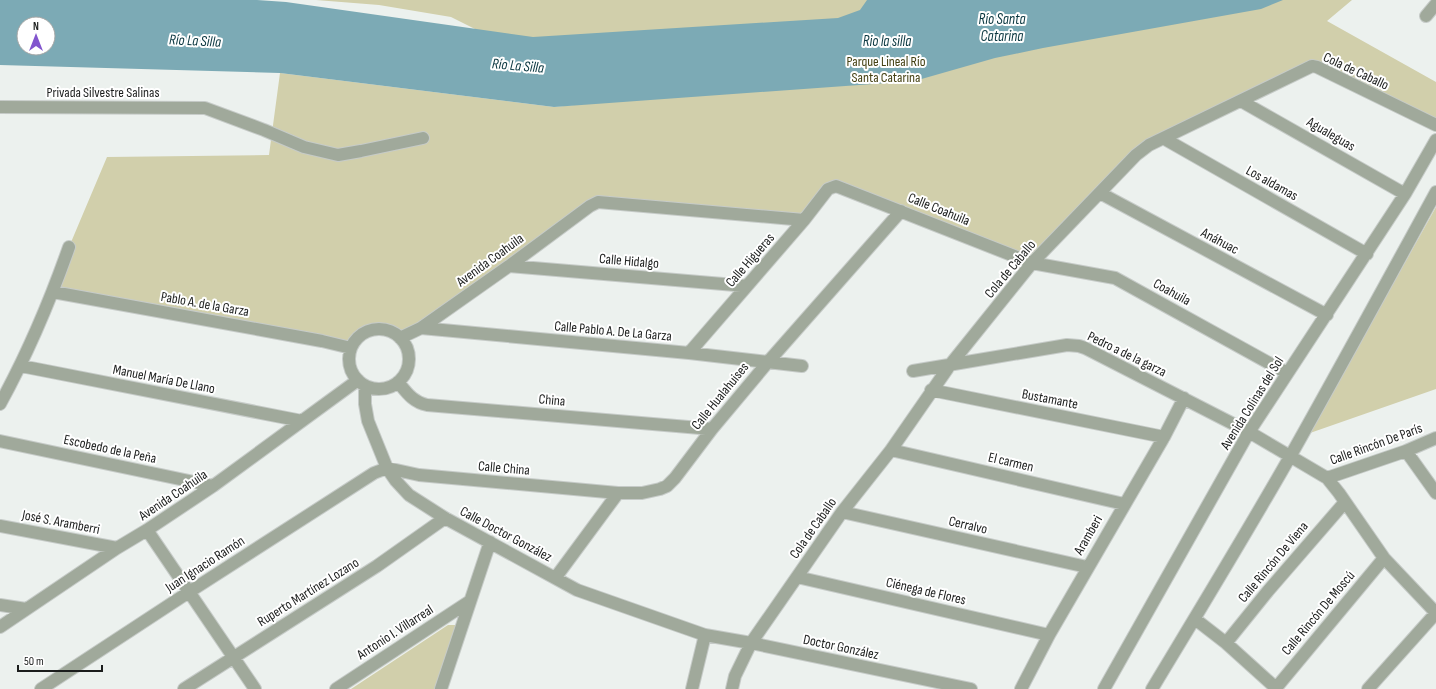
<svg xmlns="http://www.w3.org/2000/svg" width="1436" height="689" viewBox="0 0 1436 689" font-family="'Sofia Sans Condensed',sans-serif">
	<rect width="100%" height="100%" fill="#ecf1ee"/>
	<path fill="#d1cfab" d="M316,0H1352L1327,21L1436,82V125L1317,67L1149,145L1032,263L836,186L804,220L601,202L400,338C382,326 368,327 353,344L53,292L69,247L107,157L269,155L280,73L554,107L635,99L585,84L451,17L379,5Z
		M1436,207V389L1310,433Z
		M448,625H456L435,689H351Z"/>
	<path fill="#7caab5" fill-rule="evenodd" d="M0,0H257L286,2L533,37L838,18L860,10L867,0H1283L1261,9L1043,48L995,58L918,80L887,83L554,107L280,73L0,65ZM24,24H48V48H24Z"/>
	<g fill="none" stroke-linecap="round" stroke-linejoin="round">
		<g stroke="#c6cbc8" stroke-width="14">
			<path id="minor" d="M1426,16L1436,4
				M1241,101L1405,194
				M0,107L205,108L264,130L304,147L338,155L361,151L423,138
				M1163,138L1367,254
				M1100,193L1327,315
				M509,266L747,286
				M53,292L322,341L351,348
				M421,328L689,353L802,366
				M349 359a30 30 0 1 1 60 0a30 30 0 1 1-60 0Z
				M400,338L421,328L509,266L590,206L598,202L804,220
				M689,353L804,220L828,189L836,186L1032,263L1115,278L1287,373
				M21,366L302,421
				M913,371L1067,345L1079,346L1085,348L1249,432L1327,478L1339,493L1384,558L1436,613
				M398,382C407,393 413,402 427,405L712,429
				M365,386V404L368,421L387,468L396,481L409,495L445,518L577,590L705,635L751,643L971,689
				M931,390L1164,437
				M0,404C28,353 50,301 69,247
				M0,441L213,486
				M891,450L1124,504
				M1406,451L1436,493
				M387,468L419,475L618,493H642L660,489L667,486L675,478L712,429L768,362L901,211
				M1327,478L1406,451L1436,438
				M842,512L1087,567
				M0,526L117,548
				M147,530L255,689
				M556,577L618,493
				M797,577L1049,635
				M0,605L26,609
				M1195,619L1226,643L1277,689
				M0,627L117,548L147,530L213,486L358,380
				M1226,643L1268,591L1345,502
				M1276,688L1384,558
				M41,689L189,592L374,473L387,468
				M184,689L377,566L445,518
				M336,689L470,601
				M441,689L490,542
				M692,689L705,635
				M732,689L735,676L751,643L842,512L891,450L950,365L1032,263L1136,155L1149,145L1312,66L1317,67L1436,125
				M1021,689L1049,635L1164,437L1184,398
				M1104,689L1249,432L1405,194L1436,140
				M1152,689C1199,611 1246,534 1291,455C1340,368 1388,280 1436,192
				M1368,689L1436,613"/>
		</g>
		<use href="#minor" stroke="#a0a99b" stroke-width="12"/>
	</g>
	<g text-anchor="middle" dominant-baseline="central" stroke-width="4" stroke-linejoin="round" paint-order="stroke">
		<g font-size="14" fill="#444012" stroke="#fff">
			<text x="886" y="61">Parque Lineal Río<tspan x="886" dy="16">Santa Catarina</tspan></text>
		</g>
		<g font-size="14" fill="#1b1d1c" stroke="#fff">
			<text transform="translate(1356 71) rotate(25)">Cola de Caballo</text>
			<text x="103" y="92">Privada Silvestre Salinas</text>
			<text transform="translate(1331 134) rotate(30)">Agualeguas</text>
			<text transform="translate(1272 183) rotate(29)">Los aldamas</text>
			<text transform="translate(939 209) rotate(22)">Calle Coahuila</text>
			<text transform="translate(1220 241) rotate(28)">Anáhuac</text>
			<text transform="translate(490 260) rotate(-36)">Avenida Coahuila</text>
			<text transform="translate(750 260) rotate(-49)">Calle Higueras</text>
			<text transform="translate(629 261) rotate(5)">Calle Hidalgo</text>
			<text transform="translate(1010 269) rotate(-50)">Cola de Caballo</text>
			<text transform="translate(1172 292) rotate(29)">Coahuila</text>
			<text transform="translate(205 304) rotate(10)">Pablo A. de la Garza</text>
			<text transform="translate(613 331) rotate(5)">Calle Pablo A. De La Garza</text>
			<text transform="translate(1127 354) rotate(26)">Pedro a de la garza</text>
			<text transform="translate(164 379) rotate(11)">Manuel María De Llano</text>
			<text transform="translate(720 396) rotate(-51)">Calle Hualahuises</text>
			<text transform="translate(1050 399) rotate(11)">Bustamante</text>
			<text transform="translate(552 400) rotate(5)">China</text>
			<text transform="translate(1252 403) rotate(-58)">Avenida Colinas del Sol</text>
			<text transform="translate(1376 444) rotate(-20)">Calle Rincón De París</text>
			<text transform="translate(110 449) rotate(12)">Escobedo de la Peña</text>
			<text transform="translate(1011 462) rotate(13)">El carmen</text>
			<text transform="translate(504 468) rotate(5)">Calle China</text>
			<text transform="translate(173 495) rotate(-34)">Avenida Coahuila</text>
			<text transform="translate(61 522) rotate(11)">José S. Aramberri</text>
			<text transform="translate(968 525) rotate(13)">Cerralvo</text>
			<text transform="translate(813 528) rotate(-55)">Cola de Caballo</text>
			<text transform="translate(506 534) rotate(28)">Calle Doctor González</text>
			<text transform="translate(1088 535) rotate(-60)">Aramberi</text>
			<text transform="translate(1273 562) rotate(-50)">Calle Rincón De Viena</text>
			<text transform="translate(205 564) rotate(-33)">Juan Ignacio Ramón</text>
			<text transform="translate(926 591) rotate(13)">Ciénega de Flores</text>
			<text transform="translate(308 592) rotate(-32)">Ruperto Martínez Lozano</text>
			<text transform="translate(1318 613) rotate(-50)">Calle Rincón De Moscú</text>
			<text transform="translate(395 632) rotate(-33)">Antonio I. Villarreal</text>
			<text transform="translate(841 647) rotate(12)">Doctor González</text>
		</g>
		<g font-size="15" font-style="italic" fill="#09363f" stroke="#fff">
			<text x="1002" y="19">Río Santa<tspan x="1002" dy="17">Catarina</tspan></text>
			<text transform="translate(195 41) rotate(3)">Río La Silla</text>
			<text x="887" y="41">Rio la silla</text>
			<text transform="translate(518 66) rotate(5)">Río La Silla</text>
		</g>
	</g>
	<g transform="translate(36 36)"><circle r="19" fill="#ffffff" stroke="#a4a5a4"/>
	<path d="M0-3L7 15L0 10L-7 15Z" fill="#8255ce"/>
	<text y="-6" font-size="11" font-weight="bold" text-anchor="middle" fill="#1b1d1c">N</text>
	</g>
	<path d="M18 665v6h84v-6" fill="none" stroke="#1b1d1c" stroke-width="2"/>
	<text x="24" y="665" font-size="12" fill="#1b1d1c" stroke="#ffffff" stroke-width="3" paint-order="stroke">50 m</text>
</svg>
